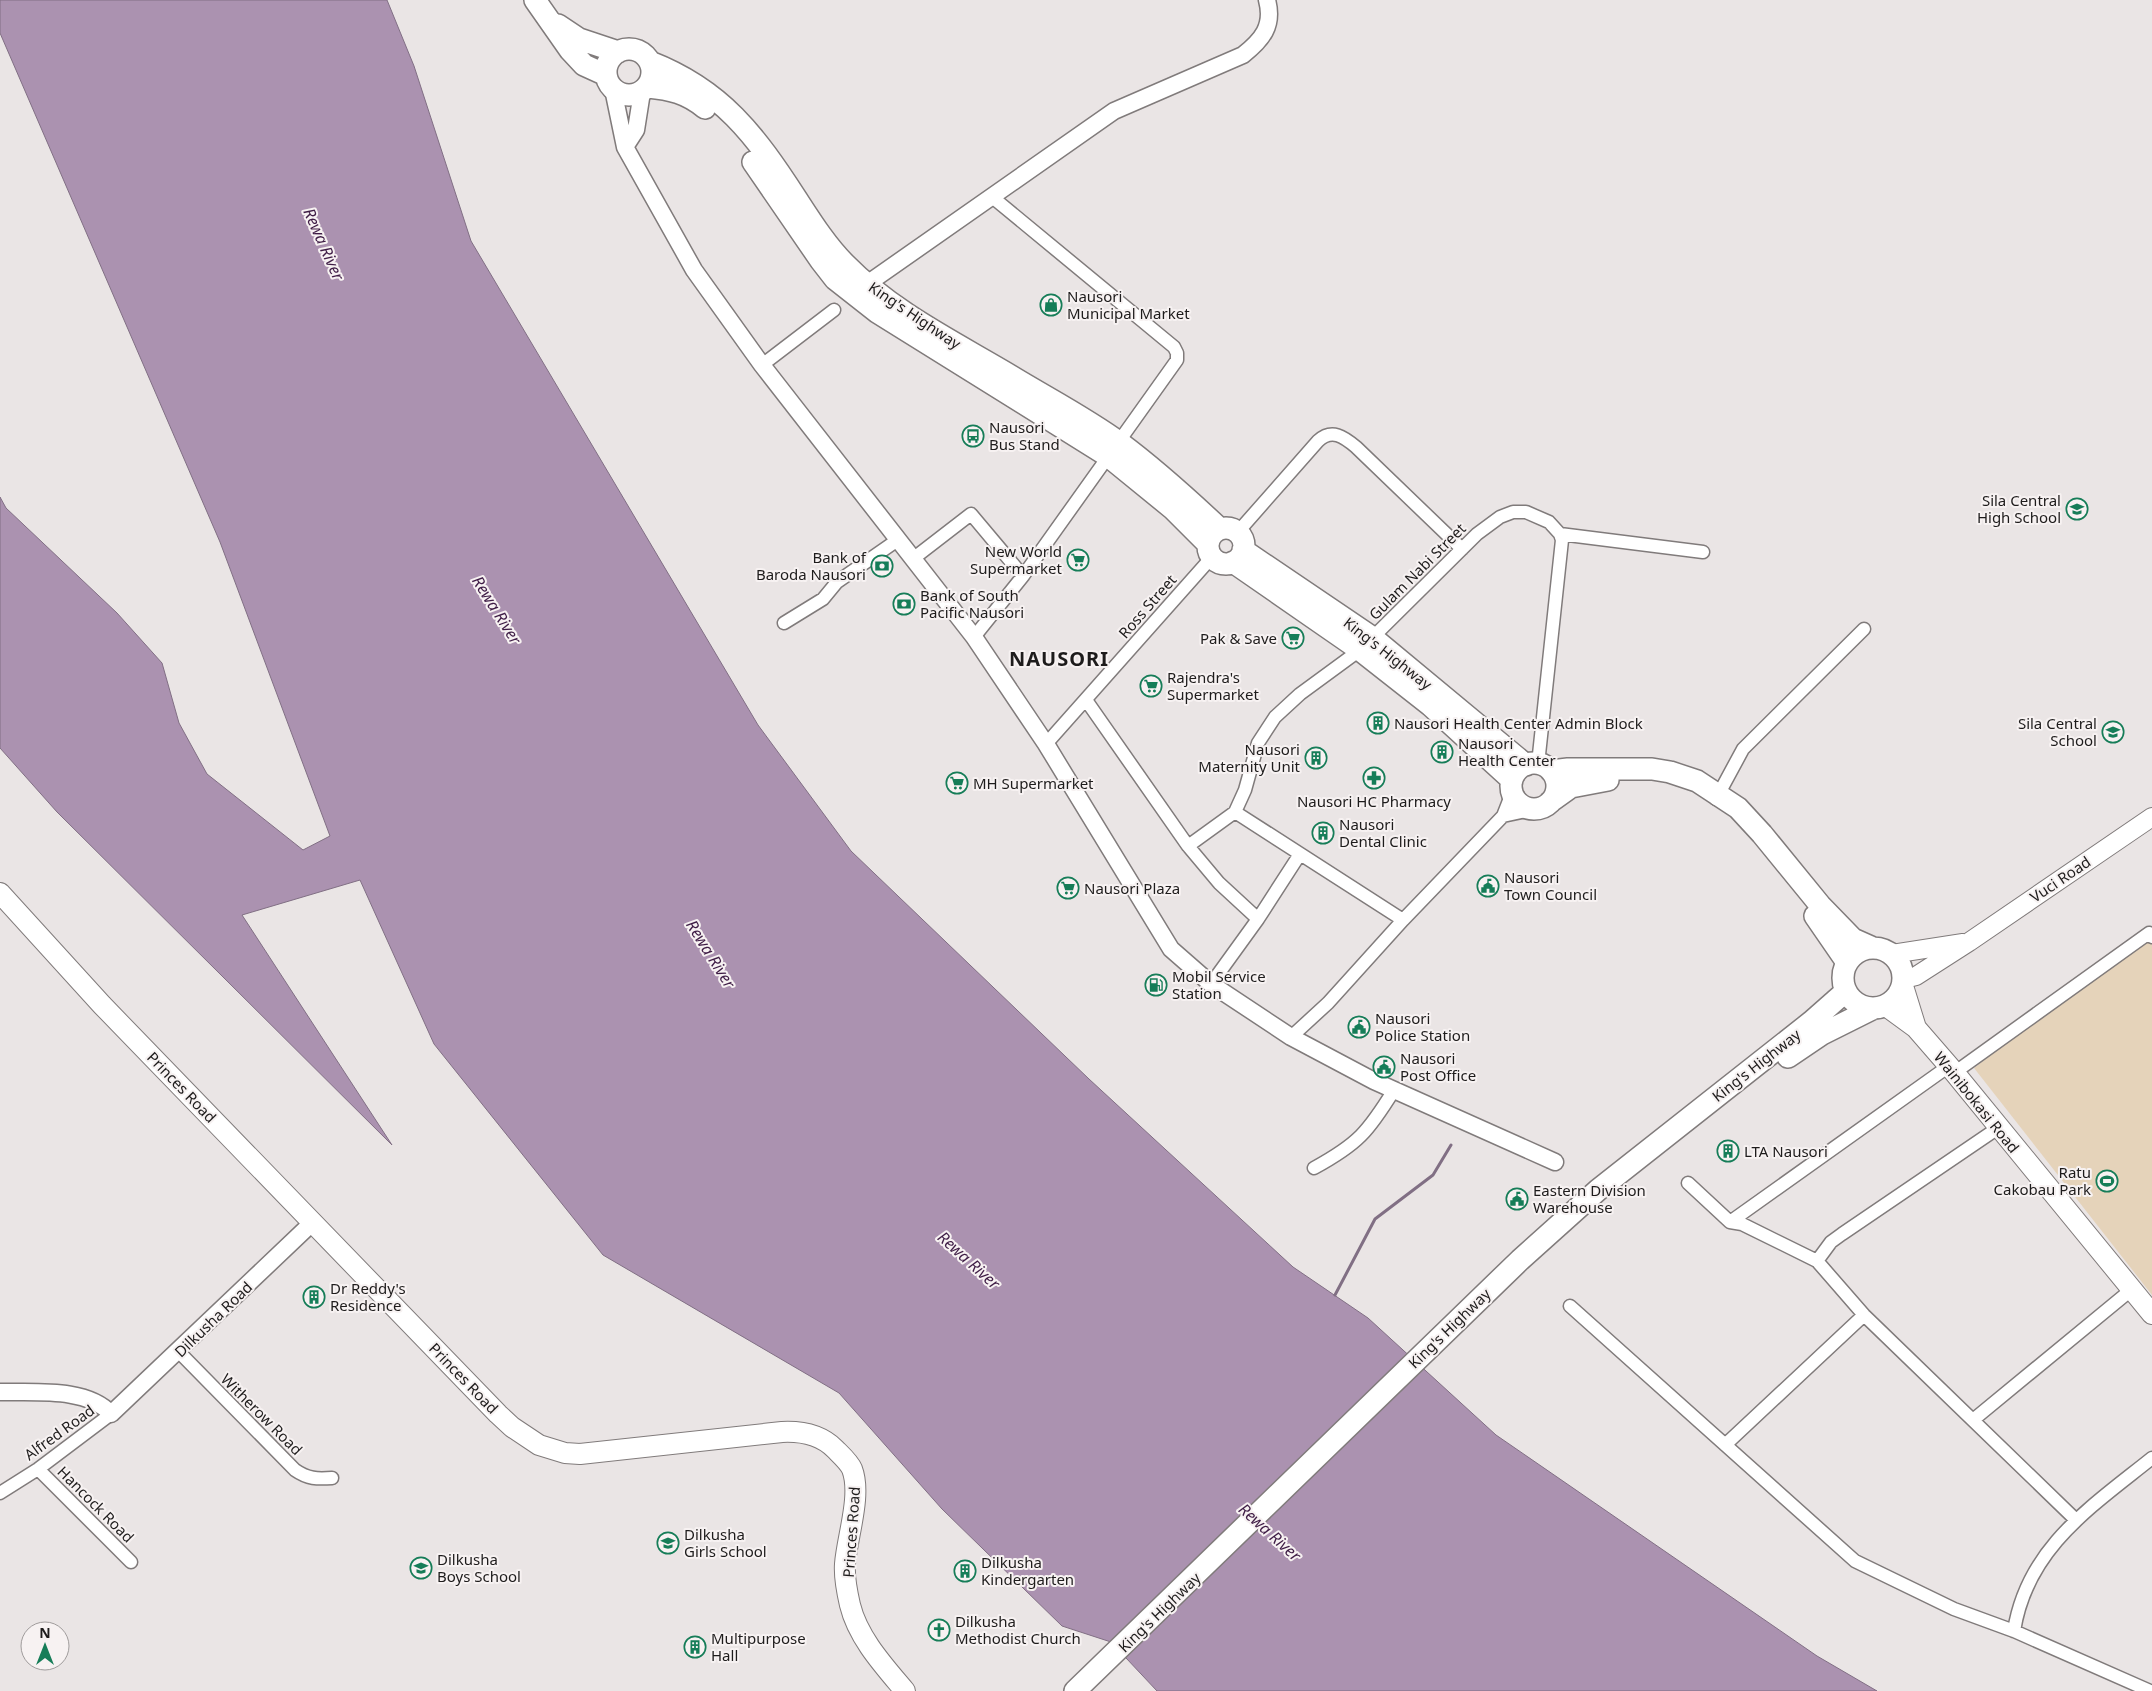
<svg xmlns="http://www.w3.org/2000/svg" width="2152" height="1691" viewBox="0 0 2152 1691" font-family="'Noto Sans',sans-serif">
	<rect width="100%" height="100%" fill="#eae5e5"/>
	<path fill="#e5d3ba" d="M2145,935L2152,945V1295L1974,1068Z"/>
	<path fill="#ab92b0" stroke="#816f84" d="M0,0H387L414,66L471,241L758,725L851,851L1089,1079L1293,1267L1368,1318L1496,1435L1817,1656L1877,1691H1157L1111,1642L1062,1626L942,1509L839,1393L603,1255L434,1044L360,880L242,915L392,1145L57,812L0,748V497L6,508L117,613L162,663L179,723L207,774L303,850L330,836L220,542L0,33Z"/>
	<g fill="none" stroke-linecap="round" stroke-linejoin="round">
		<path stroke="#816f84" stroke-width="3" d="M1335,1295L1375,1219L1433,1175L1451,1145"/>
		<g stroke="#807b7b" stroke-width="15">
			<path id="minor" d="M762,365L834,310
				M1237,533L1318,441C1332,428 1344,437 1356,447L1462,549
				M1560,534L1703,552
				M914,558L971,514L1023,576
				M784,623L823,599L837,582L899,539
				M974,637L1023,576L1177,360V353L1174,347L991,196
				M1086,700L1188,846L1219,883L1258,919
				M1046,744L1212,557
				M1716,799L1743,749L1864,629
				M1235,812L1403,920
				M1503,816L1535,809
				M1188,846L1235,812L1245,790L1258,743L1275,717L1300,694L1360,650L1477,534L1500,517L1513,512H1526L1549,522L1560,534L1562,540L1538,764
				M1211,984L1258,919L1300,854
				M1291,1037L1328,1003L1403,920L1503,816L1512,793
				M1954,1073L2149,933L2152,937
				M1314,1168C1358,1144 1368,1132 1394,1090
				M1688,1183L1730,1222L1742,1224L1817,1261L1864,1315L2076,1520
				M1730,1222L1949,1066
				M1817,1261L1831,1242L1842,1234L1998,1128
				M1570,1306L1855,1561L1954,1609L2014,1631L2150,1691
				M179,1352L295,1470C308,1479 317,1479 332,1478
				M1973,1420L2131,1290
				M1725,1445L1864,1315
				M38,1469L131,1562
				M0,1493L38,1469L111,1414
				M2014,1631C2027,1548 2091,1507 2152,1458"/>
		</g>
		<g stroke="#807b7b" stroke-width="19">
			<path id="tertiary" d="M613,89L625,147L694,270L762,365L974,637L1046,744L1171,949L1211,984L1291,1037L1374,1081L1555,1162
				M625,147L636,130L642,92
				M867,284L1114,111L1243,55C1262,40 1274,26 1267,0
				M0,1392C34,1393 87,1387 111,1414L313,1222"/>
		</g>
		<g stroke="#807b7b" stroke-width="20">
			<path id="secondary" d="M1892,954L1963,943
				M1904,979L1916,976L1969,942L2152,817"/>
		</g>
		<g stroke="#807b7b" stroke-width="22">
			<path id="primary" d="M0,893L102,1005L498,1414L512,1427L539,1445L565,1453L580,1454L782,1432C802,1431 821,1435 835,1449C841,1455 849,1462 852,1469C862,1495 847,1537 845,1564C844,1577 847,1592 850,1605C858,1638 884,1666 905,1691
				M1903,986L1916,1028
				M1886,1006L1916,1028L1949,1066L2152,1314"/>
		</g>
		<g stroke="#807b7b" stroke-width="24">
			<path id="trunk" d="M535,0L570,50L584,65L606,75
				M558,25L579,39L618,52
				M606 72a23 23 0 1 1 46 0a23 23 0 1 1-46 0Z
				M650,62C722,90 755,135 796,198C811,221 826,245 845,264C892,312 954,342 1011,376C1047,398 1086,418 1120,443C1155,469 1188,499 1220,529
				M648,87C670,89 687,93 705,108
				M753,162L821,261L835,279L877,312L1108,456L1173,509L1208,544
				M1208 546a18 18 0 1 1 36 0a18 18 0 1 1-36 0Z
				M1243,550L1373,638L1526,765
				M1233,562L1360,650L1430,705L1512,780
				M1511 786a23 23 0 1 1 46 0a23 23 0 1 1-46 0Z
				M1551,771L1568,769H1652L1670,772L1697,781L1738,808L1762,834L1820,905L1853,939L1871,947
				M1550,802L1571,787L1608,780
				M1815,916L1846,961
				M1843 978a30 30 0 1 1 60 0a30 30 0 1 1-60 0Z
				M1788,1057L1822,1034L1872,1009
				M1075,1691L1520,1260L1598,1190L1811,1022L1845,992"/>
		</g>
		<use href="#minor" stroke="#fff" stroke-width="12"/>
		<use href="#tertiary" stroke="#fff" stroke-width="16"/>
		<use href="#secondary" stroke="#fff" stroke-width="18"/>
		<use href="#primary" stroke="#fff" stroke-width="20"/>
		<use href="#trunk" stroke="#fff" stroke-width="21"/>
	</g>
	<defs>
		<g id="shop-ring" transform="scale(1.125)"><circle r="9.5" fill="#f7f2f2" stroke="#167d58" stroke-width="1.5"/><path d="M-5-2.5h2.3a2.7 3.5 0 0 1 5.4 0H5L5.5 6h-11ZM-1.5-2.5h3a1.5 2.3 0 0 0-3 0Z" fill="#167d58"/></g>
		<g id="bus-ring" transform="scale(1.125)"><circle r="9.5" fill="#f7f2f2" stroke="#167d58" stroke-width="1.5"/><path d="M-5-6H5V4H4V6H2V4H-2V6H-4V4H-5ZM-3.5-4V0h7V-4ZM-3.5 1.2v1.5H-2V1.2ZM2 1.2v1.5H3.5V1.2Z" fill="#167d58"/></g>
		<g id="school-ring" transform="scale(1.125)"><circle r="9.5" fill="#f7f2f2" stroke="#167d58" stroke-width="1.5"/><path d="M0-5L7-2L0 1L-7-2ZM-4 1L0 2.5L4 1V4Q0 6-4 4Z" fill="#167d58"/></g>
		<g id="supermarket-ring" transform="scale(1.125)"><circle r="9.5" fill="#f7f2f2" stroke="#167d58" stroke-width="1.5"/><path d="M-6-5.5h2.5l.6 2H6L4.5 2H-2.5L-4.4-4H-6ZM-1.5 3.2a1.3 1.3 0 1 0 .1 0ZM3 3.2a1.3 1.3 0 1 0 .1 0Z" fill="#167d58"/></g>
		<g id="bank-ring" transform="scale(1.125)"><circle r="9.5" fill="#f7f2f2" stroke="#167d58" stroke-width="1.5"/><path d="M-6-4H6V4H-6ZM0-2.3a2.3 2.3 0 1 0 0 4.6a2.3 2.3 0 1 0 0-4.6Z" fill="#167d58"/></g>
		<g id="building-ring" transform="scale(1.125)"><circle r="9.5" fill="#f7f2f2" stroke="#167d58" stroke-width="1.5"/><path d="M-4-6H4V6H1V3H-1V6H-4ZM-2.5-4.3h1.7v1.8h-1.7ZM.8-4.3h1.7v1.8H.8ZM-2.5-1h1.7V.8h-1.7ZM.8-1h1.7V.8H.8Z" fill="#167d58"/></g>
		<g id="pharmacy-ring" transform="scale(1.125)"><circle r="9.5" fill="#f7f2f2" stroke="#167d58" stroke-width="1.5"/><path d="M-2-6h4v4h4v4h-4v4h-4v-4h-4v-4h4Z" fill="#167d58"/></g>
		<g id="civic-ring" transform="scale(1.125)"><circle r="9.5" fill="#f7f2f2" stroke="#167d58" stroke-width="1.5"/><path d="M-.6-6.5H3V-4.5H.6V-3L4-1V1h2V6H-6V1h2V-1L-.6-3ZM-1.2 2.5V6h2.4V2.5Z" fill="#167d58"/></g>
		<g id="fuel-ring" transform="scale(1.125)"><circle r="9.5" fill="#f7f2f2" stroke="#167d58" stroke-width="1.5"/><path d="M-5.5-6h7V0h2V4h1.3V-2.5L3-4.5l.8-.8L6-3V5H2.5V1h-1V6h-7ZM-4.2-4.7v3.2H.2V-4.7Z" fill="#167d58"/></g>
		<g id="stadium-ring" transform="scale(1.125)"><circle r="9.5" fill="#f7f2f2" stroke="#167d58" stroke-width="1.5"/><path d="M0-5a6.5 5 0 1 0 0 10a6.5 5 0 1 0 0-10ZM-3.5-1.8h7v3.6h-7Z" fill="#167d58"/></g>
		<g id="church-ring" transform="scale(1.125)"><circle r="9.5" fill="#f7f2f2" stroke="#167d58" stroke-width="1.5"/><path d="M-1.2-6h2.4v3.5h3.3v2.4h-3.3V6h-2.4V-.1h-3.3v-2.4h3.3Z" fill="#167d58"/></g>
	</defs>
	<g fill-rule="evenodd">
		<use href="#shop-ring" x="1051" y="305"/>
		<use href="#bus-ring" x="973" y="436"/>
		<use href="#school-ring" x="2077" y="509"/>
		<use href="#supermarket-ring" x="1078" y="560"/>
		<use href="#bank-ring" x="882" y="566"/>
		<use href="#bank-ring" x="904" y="604"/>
		<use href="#supermarket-ring" x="1293" y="638"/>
		<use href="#supermarket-ring" x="1151" y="686"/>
		<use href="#building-ring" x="1378" y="723"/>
		<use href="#school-ring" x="2113" y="732"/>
		<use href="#building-ring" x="1442" y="752"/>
		<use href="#building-ring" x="1316" y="758"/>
		<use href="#pharmacy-ring" x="1374" y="778"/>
		<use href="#supermarket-ring" x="957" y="783"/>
		<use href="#building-ring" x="1323" y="833"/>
		<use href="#civic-ring" x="1488" y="886"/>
		<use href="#supermarket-ring" x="1068" y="888"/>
		<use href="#fuel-ring" x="1156" y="985"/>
		<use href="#civic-ring" x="1359" y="1027"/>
		<use href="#civic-ring" x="1384" y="1067"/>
		<use href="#building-ring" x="1728" y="1151"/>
		<use href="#stadium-ring" x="2107" y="1181"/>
		<use href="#civic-ring" x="1517" y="1199"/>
		<use href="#building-ring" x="314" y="1297"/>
		<use href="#school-ring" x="668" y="1543"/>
		<use href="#school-ring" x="421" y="1568"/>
		<use href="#building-ring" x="965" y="1571"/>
		<use href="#church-ring" x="939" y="1630"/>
		<use href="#building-ring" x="695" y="1647"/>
	</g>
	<g text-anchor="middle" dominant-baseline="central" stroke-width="4" stroke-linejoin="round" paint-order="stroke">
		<g font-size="15" fill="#1e1c1c" stroke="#f7f2f2" text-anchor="start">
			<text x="1067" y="296">Nausori<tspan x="1067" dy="17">Municipal Market</tspan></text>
			<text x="989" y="427">Nausori<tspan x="989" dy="17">Bus Stand</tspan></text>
			<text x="2061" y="500" text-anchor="end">Sila Central<tspan x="2061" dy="17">High School</tspan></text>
			<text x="1062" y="551" text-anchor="end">New World<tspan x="1062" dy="17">Supermarket</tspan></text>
			<text x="866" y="557" text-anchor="end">Bank of<tspan x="866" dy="17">Baroda Nausori</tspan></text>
			<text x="920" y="595">Bank of South<tspan x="920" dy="17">Pacific Nausori</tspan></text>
			<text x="1277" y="638" text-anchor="end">Pak &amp; Save</text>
			<text x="1167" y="677">Rajendra's<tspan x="1167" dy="17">Supermarket</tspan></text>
			<text x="1394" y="723">Nausori Health Center Admin Block</text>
			<text x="2097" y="723" text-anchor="end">Sila Central<tspan x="2097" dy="17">School</tspan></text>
			<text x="1458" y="743">Nausori<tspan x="1458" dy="17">Health Center</tspan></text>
			<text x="1300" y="749" text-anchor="end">Nausori<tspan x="1300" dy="17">Maternity Unit</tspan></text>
			<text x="973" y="783">MH Supermarket</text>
			<text x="1374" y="801" text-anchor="middle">Nausori HC Pharmacy</text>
			<text x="1339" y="824">Nausori<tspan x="1339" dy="17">Dental Clinic</tspan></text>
			<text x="1504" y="877">Nausori<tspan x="1504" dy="17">Town Council</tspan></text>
			<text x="1084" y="888">Nausori Plaza</text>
			<text x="1172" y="976">Mobil Service<tspan x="1172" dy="17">Station</tspan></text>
			<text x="1375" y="1018">Nausori<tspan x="1375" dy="17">Police Station</tspan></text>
			<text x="1400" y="1058">Nausori<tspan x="1400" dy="17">Post Office</tspan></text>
			<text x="1744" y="1151">LTA Nausori</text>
			<text x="2091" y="1172" text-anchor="end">Ratu<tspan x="2091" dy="17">Cakobau Park</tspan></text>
			<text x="1533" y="1190">Eastern Division<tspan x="1533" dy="17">Warehouse</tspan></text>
			<text x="330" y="1288">Dr Reddy's<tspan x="330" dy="17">Residence</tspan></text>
			<text x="684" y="1534">Dilkusha<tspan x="684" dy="17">Girls School</tspan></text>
			<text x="437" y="1559">Dilkusha<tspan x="437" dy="17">Boys School</tspan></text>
			<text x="981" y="1562">Dilkusha<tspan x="981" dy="17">Kindergarten</tspan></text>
			<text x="955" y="1621">Dilkusha<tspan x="955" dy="17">Methodist Church</tspan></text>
			<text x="711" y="1638">Multipurpose<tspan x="711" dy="17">Hall</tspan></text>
		</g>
		<g font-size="15" fill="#1e1c1c" stroke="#f7f2f2">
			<text transform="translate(915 315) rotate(34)">King's Highway</text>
			<text transform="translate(1417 571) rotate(-45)">Gulam Nabi Street</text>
			<text transform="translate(1147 606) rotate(-49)">Ross Street</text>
			<text transform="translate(1388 653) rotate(38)">King's Highway</text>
			<text transform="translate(2060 879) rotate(-34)">Vuci Road</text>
			<text transform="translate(1756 1065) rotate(-38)">King's Highway</text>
			<text transform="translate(182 1087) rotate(46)">Princes Road</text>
			<text transform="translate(1977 1102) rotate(51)">Wainibokasi Road</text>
			<text transform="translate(213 1319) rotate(-44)">Dilkusha Road</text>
			<text transform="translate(1449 1328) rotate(-44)">King's Highway</text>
			<text transform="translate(464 1378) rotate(46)">Princes Road</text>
			<text transform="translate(262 1414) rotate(45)">Witherow Road</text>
			<text transform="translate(59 1432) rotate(-36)">Alfred Road</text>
			<text transform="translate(96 1504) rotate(45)">Hancock Road</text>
			<text transform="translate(851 1532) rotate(-86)">Princes Road</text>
			<text transform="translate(1159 1612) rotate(-44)">King's Highway</text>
		</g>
		<g font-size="16" font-style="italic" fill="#3f1d46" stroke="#f7f2f2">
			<text transform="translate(324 244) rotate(66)">Rewa River</text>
			<text transform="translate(497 610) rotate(58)">Rewa River</text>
			<text transform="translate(711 954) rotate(58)">Rewa River</text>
			<text transform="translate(969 1260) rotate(42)">Rewa River</text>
			<text transform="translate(1270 1532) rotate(42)">Rewa River</text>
		</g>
		<g font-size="20" font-weight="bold" letter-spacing="1" fill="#1e1c1c" stroke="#f7f2f2">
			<text x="1059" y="658">NAUSORI</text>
		</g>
	</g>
	<g transform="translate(45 1646)"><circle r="24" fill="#f7f2f2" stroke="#a09c9c"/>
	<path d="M0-4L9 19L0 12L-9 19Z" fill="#167d58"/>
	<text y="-8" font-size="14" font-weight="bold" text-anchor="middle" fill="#1e1c1c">N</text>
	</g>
</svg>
